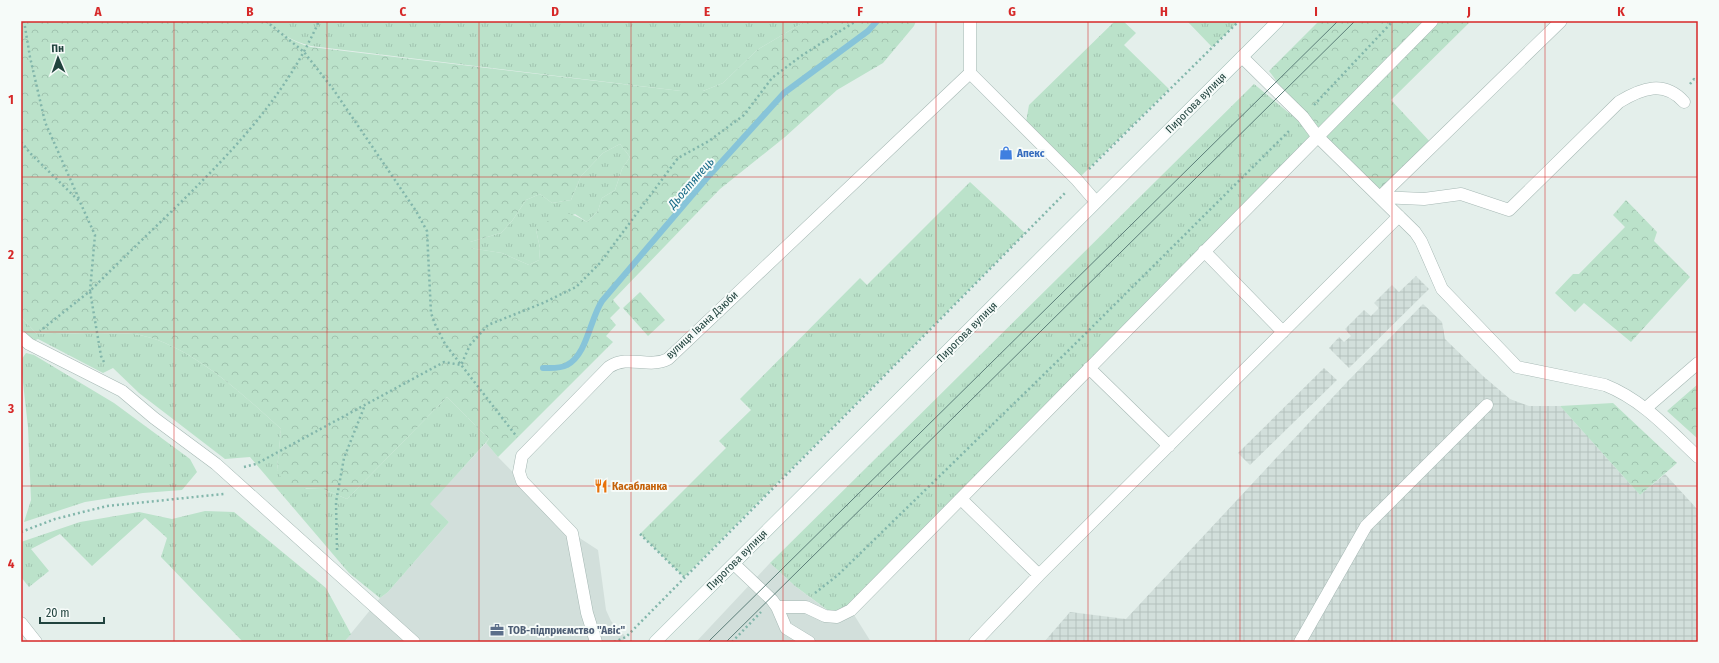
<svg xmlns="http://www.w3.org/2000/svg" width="1719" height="663" viewBox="0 0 1719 663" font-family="'Fira Sans Condensed',sans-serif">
	<defs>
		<pattern id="industrial-grid" width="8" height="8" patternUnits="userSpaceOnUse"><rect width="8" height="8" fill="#d2dfdb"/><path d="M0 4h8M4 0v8" fill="none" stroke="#b4c1bd"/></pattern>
		<pattern id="grass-tufts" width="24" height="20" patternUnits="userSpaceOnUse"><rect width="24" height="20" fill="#bbe2ca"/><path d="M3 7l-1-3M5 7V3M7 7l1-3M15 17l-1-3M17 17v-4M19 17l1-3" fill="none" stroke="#a0c3af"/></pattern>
		<pattern id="forest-crowns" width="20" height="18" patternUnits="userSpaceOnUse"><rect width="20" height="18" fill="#bbe2ca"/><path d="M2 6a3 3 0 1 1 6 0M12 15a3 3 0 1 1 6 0" fill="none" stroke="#a0c3af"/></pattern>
	</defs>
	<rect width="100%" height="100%" fill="#e4efeb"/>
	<path fill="#d2dfdb" d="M486,443L498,457L572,533L598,550L606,610L611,621L626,637L621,642H344L380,598L388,592L449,522L429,504Z
		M770,563L795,586L827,610H851L871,642H696Z"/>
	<path fill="url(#industrial-grid)" d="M1416,276L1429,289L1349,368L1329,348L1339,337L1344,342L1351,336L1345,329L1364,310L1371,316L1379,308L1374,303L1392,285L1399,292Z
		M1423,304L1442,322L1445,339L1483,376L1510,399L1529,406H1560L1640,495L1665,474L1698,510V642H1044L1070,612L1126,619L1347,382Z
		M1324,368L1337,380L1250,465L1238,453Z"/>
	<path fill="url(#grass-tufts)" d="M266,21H806L757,50L723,83L703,91H681L311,46C291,41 281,34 266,21Z
		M1115,21H1123L1136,33L1124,45L1169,89L1077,180L1025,128L1029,105Z
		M1187,21H1239L1212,47Z
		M1254,84L1317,136L837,617L795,586L770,563Z
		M620,144L630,157L622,169L615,190L602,198L598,211L587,222L575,214L536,230L540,248L539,260L529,265L502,253L469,248L470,242L501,233L512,221L526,200L540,194L552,203L571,200L581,176L603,153Z
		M970,182L1025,233L684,577L640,534L726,448L719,441L751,410L740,399L860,278L867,285Z
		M21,317L37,334C55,332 71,334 89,334C104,334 120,333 134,334C186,341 244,395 281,429L277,470L306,489H323L347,499L447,397L489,439L430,504L449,522L388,592L380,598L349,573L250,457L225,459L139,393L113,368L103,373L38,339L24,345L21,348Z
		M26,353L34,355L114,403L190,459L197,472L182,490L143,493L85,502L24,522L31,500L28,427L21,365V360Z
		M205,511L234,512L326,588L351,634L344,642H243L161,557L167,538L145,518L92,566L60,534L31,549L49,571L29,587L21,577V542L80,522L139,512L172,519Z"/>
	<path fill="url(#forest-crowns)" fill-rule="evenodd" d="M21,21H266C280,33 292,42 311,47L681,91H703L723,83L757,50L806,21H916L914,26L883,63L837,90L785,137L720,189L613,300L620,308L610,318L616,325L606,336L613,342L498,457L486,443L489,439L447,397L347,499L323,489L287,488L277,470L281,429C244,395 186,341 134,334C120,333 104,334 89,334C71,334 55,332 37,334L21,317ZM620,144L630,157L622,169L615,190L602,198L598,211L587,222C562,207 558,213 536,230L540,248L539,260L529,265L502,253L470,248V242L501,233L512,221L526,200L540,194L552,203L571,200L581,176L603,153Z
		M1319,21H1471L1391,100L1433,145L1380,197L1317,136L1269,71Z
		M1626,200L1657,232L1654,241L1690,277L1631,342L1584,303L1575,312L1555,293L1573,274H1579L1625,227L1613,215Z
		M640,292L665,320L648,336L623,308Z
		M1698,384V439L1667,411Z
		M1613,403L1677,463L1640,495L1560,406Z"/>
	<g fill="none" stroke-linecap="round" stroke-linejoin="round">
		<path stroke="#87c4d9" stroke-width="6" d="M543,368C550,368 560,369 567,365C587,355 590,319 602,301L706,179L784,93L868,31L877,21"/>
		<g stroke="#a6b8b4" stroke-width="13">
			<path id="lane" d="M1242,57L1303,117L1317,136L1415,232L1421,241L1442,289L1517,367L1605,385C1643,400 1669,430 1698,457
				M1380,197L1424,199L1461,194L1509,210L1619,102C1642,88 1664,80 1684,102
				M1380,197L1561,21
				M1204,251L1283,332
				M21,337L29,344L122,391L154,418L216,464L414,642
				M1089,368L1169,446
				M1646,408L1698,363
				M961,499L1039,575
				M734,564L772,600L777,607L786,628L809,642
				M777,607H806L825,616L837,617L851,610L1432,21
				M21,623L36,642
				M975,642L1039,575L1399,216
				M1300,642L1366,526L1487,405"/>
		</g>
		<g stroke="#a6b8b4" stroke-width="13">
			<path id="street" d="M970,73L1077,180L1096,202
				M596,642L587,613L572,533L522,481L519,472L522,456L609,367C629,354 648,369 668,359L970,73V21"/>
		</g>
		<g stroke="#a1bcb6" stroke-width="13">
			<path id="secondary" d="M655,642L1278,21"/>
		</g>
		<path stroke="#82b6ab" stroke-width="2.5" stroke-dasharray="2 3" stroke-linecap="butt" d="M24,21L30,57L45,122L79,199
			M266,21L304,52L333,89L416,211L427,231L431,313L435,324L445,344L517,437
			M1690,84L1694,79L1698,82
			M1314,105L1393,21
			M21,142L31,154L80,202L95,235L90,291L40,331
			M1089,169L1239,21
			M104,362L101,356L90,291C118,263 147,235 175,208C233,151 286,96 319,21
			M244,467L256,464L444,362L461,365L470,345L488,325L543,303L576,287L600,263L678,158L709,141L744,115L772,78L801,56L856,21
			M21,532L55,519L107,506L224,494
			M640,534L684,577
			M337,550L336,502L344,458L365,405
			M815,593L838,575L1071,348L1291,129
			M614,642L626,637L1065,193
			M732,642L761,612"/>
		<use href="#lane" stroke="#fff" stroke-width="12"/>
		<use href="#street" stroke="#fff" stroke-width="12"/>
		<use href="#secondary" stroke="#fff" stroke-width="12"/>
		<path stroke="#5c7e79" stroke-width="1" d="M708,642L1338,21
			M726,642L1355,21"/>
	</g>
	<path fill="none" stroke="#d62828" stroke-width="1" stroke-opacity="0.55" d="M174,21V642M327,21V642M479,21V642M631,21V642M783,21V642M936,21V642M1088,21V642M1240,21V642M1392,21V642M1545,21V642M21,177H1698M21,332H1698M21,486H1698"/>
	<defs>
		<g id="shop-bare" transform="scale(1.08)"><path d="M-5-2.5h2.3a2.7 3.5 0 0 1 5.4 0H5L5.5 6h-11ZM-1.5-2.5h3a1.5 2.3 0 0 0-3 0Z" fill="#3f7fe0" stroke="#f6fbf9" stroke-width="2.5" paint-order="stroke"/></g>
		<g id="restaurant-bare" transform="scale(1.08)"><path d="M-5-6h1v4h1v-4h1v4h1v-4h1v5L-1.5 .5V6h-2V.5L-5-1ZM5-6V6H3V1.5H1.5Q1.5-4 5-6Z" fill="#e8710a" stroke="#f6fbf9" stroke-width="2.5" paint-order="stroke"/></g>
		<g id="office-bare" transform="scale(1.08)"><path d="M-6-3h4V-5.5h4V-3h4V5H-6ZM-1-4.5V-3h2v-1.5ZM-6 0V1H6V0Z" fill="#5c6f8a" stroke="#f6fbf9" stroke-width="2.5" paint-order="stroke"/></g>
	</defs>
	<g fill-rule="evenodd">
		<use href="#shop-bare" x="1006" y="153"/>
		<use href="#restaurant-bare" x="601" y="486"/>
		<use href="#office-bare" x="497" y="630"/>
	</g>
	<g text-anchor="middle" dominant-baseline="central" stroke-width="4" stroke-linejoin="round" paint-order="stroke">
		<g font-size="11" fill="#21433e" stroke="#f6fbf9">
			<text transform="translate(1196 103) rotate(-45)">Пирогова вулиця</text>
			<text transform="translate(702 325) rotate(-43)">вулиця Івана Дзюби</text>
			<text transform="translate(967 332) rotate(-45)">Пирогова вулиця</text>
			<text transform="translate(737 560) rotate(-45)">Пирогова вулиця</text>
		</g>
		<g font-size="11" font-weight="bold" fill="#366cbe" stroke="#f6fbf9" text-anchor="start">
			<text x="1017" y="153">Апекс</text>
		</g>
		<g font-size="11" font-weight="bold" fill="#c56008" stroke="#f6fbf9" text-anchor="start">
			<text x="612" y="486">Касабланка</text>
		</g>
		<g font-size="11" font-weight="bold" fill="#4e5e75" stroke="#f6fbf9" text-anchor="start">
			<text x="508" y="630">ТОВ-підприємство "Авіс"</text>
		</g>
		<g font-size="12" font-style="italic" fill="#146886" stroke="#f6fbf9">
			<text transform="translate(691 183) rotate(-49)">Дьогтянець</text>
		</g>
	</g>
	<rect width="1719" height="663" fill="none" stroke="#f6fbf9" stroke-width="44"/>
	<g transform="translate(58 58) rotate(358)" stroke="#f6fbf9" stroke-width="3" paint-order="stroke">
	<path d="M0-3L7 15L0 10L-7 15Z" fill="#21433e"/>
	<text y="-6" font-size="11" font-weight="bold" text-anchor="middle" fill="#21433e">Пн</text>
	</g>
	<path d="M40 617v6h64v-6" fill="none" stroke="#21433e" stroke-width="2"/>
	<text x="46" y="617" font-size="12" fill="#21433e" stroke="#f6fbf9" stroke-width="3" paint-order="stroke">20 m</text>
	<rect x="22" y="22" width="1675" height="619" fill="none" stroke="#d62828" stroke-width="1.5"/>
	<g font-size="13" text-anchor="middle" font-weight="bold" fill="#d62828">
		<text x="98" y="16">A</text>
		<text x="250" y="16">B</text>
		<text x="403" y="16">C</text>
		<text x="555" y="16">D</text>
		<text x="707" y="16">E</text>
		<text x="860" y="16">F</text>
		<text x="1012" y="16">G</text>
		<text x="1164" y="16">H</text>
		<text x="1316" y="16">I</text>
		<text x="1469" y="16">J</text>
		<text x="1621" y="16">K</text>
		<text x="11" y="104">1</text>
		<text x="11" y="259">2</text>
		<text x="11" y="413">3</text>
		<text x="11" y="568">4</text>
	</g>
</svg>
